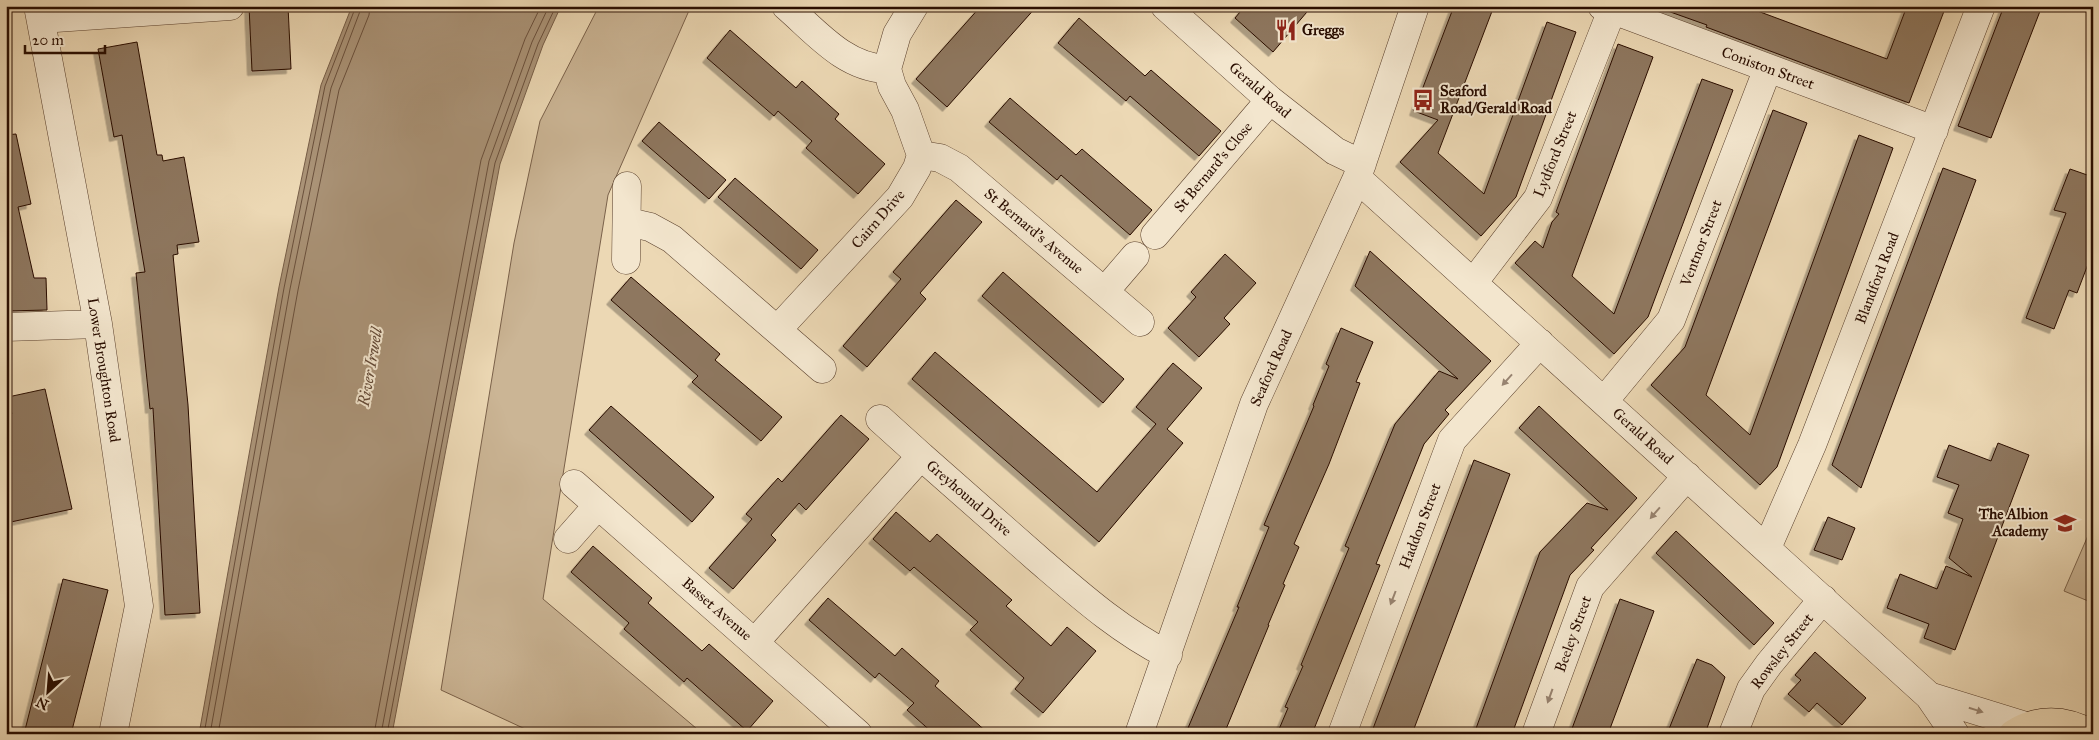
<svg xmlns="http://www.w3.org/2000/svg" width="2099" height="740" viewBox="0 0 2099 740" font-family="'IM FELL Great Primer',serif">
	<defs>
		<filter id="shadow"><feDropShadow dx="-4.5" dy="4.5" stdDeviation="0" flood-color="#0004"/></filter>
	</defs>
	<rect width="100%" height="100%" fill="#ecd8b4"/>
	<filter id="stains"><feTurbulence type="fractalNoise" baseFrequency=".004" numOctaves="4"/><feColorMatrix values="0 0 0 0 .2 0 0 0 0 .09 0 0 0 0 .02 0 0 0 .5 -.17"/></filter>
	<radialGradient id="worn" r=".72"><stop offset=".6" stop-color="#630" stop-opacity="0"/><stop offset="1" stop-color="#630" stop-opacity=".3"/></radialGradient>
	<path fill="#cbb595" stroke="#7a614a" d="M599,6H691L608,195L543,599L703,734H536L441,690L514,243L540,121Z
		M2093,524V603L2064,591Z"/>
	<path fill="#aa9377" stroke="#765d47" d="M352,6H561L543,45L500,164L392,734H199L279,287L321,85Z"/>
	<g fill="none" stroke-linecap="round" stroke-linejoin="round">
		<path stroke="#6a503c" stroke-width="1" d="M204,734L284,288L325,86L356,6
			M210,734L290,289L331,88L362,6
			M218,734L298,290L339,90L369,15L370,6
			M374,734L481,160L525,39L541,6
			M381,734L489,161L532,42L549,6
			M387,734L495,163L538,44L556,6"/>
	</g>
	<path fill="#8e775e" stroke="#290d00" filter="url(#shadow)" d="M249,6H288L291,69L252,71Z
		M981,6H1037L947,107L916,79Z
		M1245,6H1312L1273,52L1235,18Z
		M1454,6H1494L1438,153L1484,194L1547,22L1576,32L1516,197L1481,236L1400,162L1438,120L1414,111Z
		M1662,6H1744L1887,59L1907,6H1946L1909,103L1706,27L1707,25L1662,9Z
		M2004,6H2042L1991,138L1958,126Z
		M1079,18L1145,76L1151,70L1221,131L1199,156L1130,96L1126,101L1058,43Z
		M730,30L796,88L802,81L839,114L835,119L885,164L858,194L806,148L812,141L778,111L774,116L707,58Z
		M137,42L157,155H162L163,161L184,157L199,242L177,245L178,254L173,255L188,405L200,613L165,615L153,408L150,409L136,273L145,272L122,135L114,137L98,49Z
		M1618,44L1653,57L1572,276L1614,314L1702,79L1733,90L1648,317L1614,354L1515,263L1535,241L1543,248L1552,222L1559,214L1556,212Z
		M1010,98L1076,155L1082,149L1152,210L1130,235L1061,175L1057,180L989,122Z
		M1773,110L1807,123L1706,395L1750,435L1859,135L1893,148L1777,467L1760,485L1651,385L1685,347Z
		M659,122L726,180L709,199L642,141Z
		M16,134L31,204L18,207L34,278H46L47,310L6,311V135Z
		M1943,168L1976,180L1861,488L1832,465Z
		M2070,169L2093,177V251L2077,293L2069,290L2054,329L2026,318L2066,213L2054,210Z
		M735,178L818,250L801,269L718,197Z
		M956,200L982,222L920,293L926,299L867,367L843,346L901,279L893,272Z
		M1370,251L1491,361L1445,410L1449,414L1424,444L1376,564L1380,565L1312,734H1277L1288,708L1285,707L1303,666L1301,665L1349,548L1345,546L1395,424L1439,371L1458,379L1355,286Z
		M1225,254L1256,283L1224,318L1230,324L1199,357L1168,328L1196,297L1191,292Z
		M1003,272L1124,379L1103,403L982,296Z
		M631,277L720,354L715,360L782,417L761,441L692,382L698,376L611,300Z
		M1341,328L1373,342L1356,382L1360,383L1329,464L1294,544L1299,547L1283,584L1285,585L1268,625H1269L1224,734H1189L1191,729L1188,728L1239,607H1237L1269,527L1264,525L1314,406L1313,405L1329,366L1326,364Z
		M935,352L1097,492L1156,424L1136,407L1173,363L1202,388L1167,429L1183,443L1099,542L912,379Z
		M45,389L72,509L6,523V415L12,414L8,397Z
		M611,406L714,497L692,522L589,430Z
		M1539,406L1637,498L1591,548L1594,550L1570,575L1512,734H1474L1540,552L1587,503L1608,510L1519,428Z
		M841,415L869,439L806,510L799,503L771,535L776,540L733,589L709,568L752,519L746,514L778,478L782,482Z
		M1998,443L2029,455L1955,650L1924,638L1929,624L1887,608L1900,574L1937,589L1946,566L1972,577L1949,558L1963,519L1948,513L1959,485L1937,477L1949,445L1991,461Z
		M1474,460L1510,474L1412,734H1371Z
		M896,512L930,542L937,534L1012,600L1006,606L1051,646L1067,627L1096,651L1043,713L1015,689L1024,678L970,630L978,622L914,567L910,571L873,539Z
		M1828,517L1855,528L1842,560L1814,550Z
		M1676,531L1774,623L1754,645L1656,553Z
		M593,546L652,598L648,603L702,651L709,644L773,701L747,731L687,678L684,682L624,629L629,623L571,572Z
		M63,579L108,590L71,734H24Z
		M828,598L895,656L902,648L939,681L935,686L989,734H934L907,710L914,703L879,673L875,678L809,620Z
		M1620,599L1654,611L1608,734H1570Z
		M1815,652L1866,698L1842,725L1817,703L1809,712L1788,694L1801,680L1795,675Z
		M1697,659L1712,665L1725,677L1705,734H1667Z"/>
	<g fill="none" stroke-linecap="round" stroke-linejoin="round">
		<g stroke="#5a402d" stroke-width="29">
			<path id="minor" d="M38,6L98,324L139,606L113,734
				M786,6C816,32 845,68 887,69
				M1165,6L1270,100L1335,151L1362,164
				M1602,6L1934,130
				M41,19L230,6
				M921,155L940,158L959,168L1140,322
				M1357,178L1929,696L1955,734
				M628,222L650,227L672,239L777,330L900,197L917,168L921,155L905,110L892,86L887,69L897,34L914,6
				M1155,235L1270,100
				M626,260L627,186
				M1473,283L1538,198L1612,10
				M1105,291L1135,256
				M6,327L98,324
				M777,330L822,369
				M1604,401L1671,320L1768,68
				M880,419L921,456
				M574,484L858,734
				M568,539L598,505
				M1767,548L1812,445L1981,6
				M755,642L921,456C960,490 999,525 1039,560C1081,596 1119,630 1168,655
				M1929,696L2026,726
				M1139,734L1254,404L1357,178L1415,6
				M1342,734L1452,440L1540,343
				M1536,734L1590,587L1687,476
				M1733,734L1751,689L1769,664L1823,599"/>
		</g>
		<g stroke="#290d00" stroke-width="29">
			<path id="highway" d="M2013,734C2040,717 2065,719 2092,734"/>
		</g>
		<use href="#minor" stroke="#f3e6ce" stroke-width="28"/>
		<use href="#highway" stroke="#ecd8b4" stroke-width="28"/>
	</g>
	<defs><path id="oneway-solid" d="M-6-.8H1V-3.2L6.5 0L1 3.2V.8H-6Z" transform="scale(1.25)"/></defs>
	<g fill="#988471">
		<use href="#oneway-solid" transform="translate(1507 380) rotate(132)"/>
		<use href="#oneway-solid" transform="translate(1655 513) rotate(131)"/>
		<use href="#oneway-solid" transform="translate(1393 598) rotate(111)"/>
		<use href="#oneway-solid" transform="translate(1550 696) rotate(110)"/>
		<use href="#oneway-solid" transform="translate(1976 710) rotate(17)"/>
	</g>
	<defs>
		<g id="restaurant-bare" transform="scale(1.725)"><path d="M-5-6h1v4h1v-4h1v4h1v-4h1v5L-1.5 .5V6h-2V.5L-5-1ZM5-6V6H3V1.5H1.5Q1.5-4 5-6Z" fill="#8f2418" stroke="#f3e6ce" stroke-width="2.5" paint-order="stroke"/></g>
		<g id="bus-bare" transform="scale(1.725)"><path d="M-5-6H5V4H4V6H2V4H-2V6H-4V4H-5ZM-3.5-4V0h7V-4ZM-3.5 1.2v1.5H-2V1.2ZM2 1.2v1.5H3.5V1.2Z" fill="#8f2418" stroke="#f3e6ce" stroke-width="2.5" paint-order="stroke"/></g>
		<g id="school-bare" transform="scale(1.725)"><path d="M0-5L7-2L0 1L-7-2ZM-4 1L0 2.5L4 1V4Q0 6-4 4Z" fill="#8f2418" stroke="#f3e6ce" stroke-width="2.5" paint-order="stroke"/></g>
	</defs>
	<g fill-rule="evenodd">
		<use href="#restaurant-bare" x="1286" y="30"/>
		<use href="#bus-bare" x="1423" y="100"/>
		<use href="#school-bare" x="2065" y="523"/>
	</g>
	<g text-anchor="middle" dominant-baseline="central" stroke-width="4" stroke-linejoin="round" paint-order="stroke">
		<g font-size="15" font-weight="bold" fill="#290d00" stroke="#f3e6ce" text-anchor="start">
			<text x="1302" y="30">Greggs</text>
			<text x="1440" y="91">Seaford<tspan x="1440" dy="17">Road/Gerald Road</tspan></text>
			<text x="2048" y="514" text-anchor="end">The Albion<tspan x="2048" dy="17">Academy</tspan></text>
		</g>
		<g font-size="15" fill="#290d00" stroke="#f3e6ce">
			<text transform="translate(1768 68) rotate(20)">Coniston Street</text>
			<text transform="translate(1260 90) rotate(41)">Gerald Road</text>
			<text transform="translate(1555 154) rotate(-68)">Lydford Street</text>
			<text transform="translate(1213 167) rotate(-50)">St Bernard's Close</text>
			<text transform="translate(878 219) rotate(-49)">Cairn Drive</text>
			<text transform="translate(1034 231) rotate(40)">St Bernard's Avenue</text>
			<text transform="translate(1701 243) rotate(-69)">Ventnor Street</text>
			<text transform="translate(1877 278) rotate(-69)">Blandford Road</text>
			<text transform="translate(1271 368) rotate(-66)">Seaford Road</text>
			<text transform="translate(104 370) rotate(81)">Lower Broughton Road</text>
			<text transform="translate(1643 436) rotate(42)">Gerald Road</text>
			<text transform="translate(969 498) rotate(41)">Greyhound Drive</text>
			<text transform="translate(1420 526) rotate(-69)">Haddon Street</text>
			<text transform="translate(717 609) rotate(41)">Basset Avenue</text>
			<text transform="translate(1573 634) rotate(-70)">Beeley Street</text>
			<text transform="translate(1782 651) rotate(-52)">Rowsley Street</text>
		</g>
		<g font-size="16" font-style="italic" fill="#634936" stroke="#f3e6ce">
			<text transform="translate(370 367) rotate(-80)">River Irwell</text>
		</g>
	</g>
	<rect width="2099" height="740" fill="none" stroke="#ecd8b4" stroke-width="25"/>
	<rect x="8" y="8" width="2084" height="725" fill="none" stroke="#290d00" stroke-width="2.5"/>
	<rect x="12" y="12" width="2074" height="715" fill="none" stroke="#290d00"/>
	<g transform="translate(48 692) rotate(206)" stroke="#f3e6ce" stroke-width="4" paint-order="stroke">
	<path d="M0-4L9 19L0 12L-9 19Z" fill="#290d00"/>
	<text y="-8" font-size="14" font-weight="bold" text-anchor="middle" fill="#290d00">N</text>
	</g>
	<path d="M25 45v8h80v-8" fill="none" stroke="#290d00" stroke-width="2.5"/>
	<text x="32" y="45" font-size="15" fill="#290d00" stroke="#f3e6ce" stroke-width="4" paint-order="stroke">20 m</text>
	<rect width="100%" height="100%" filter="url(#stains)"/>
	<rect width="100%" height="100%" fill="url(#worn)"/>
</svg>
